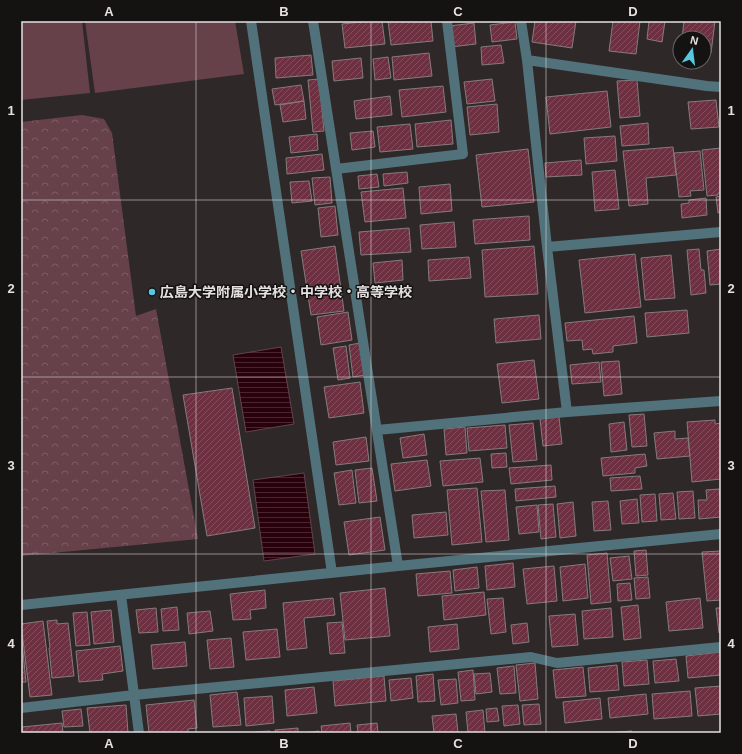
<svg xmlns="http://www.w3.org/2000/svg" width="742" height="754" viewBox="0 0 742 754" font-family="Arial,'Noto Sans JP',sans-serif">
	<defs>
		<pattern id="park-crowns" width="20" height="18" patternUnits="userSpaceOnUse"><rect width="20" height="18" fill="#674149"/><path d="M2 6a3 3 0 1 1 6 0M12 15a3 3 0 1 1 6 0" fill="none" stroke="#7d5c63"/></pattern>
		<pattern id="water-rules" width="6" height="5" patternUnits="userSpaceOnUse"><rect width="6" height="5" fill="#29010d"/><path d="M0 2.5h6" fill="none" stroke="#482630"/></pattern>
		<pattern id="building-hatch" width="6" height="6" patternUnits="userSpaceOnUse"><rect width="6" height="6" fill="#6d3040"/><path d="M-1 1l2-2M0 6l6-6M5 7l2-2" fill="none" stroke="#824e5b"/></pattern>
	</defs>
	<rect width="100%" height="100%" fill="#2f2829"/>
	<path fill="url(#park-crowns)" d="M82,115L104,119L112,133L136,316L156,309L198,539L21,556V122Z"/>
	<path fill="#674149" d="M21,21H82L90,93L21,100Z
		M85,21H235L244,74L95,93Z"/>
	<path fill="url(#water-rules)" stroke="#61444d" d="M281,347L294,424L246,432L233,355Z
		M304,473L315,554L264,561L253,480Z"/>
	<path fill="url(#building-hatch)" stroke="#847b7d" d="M370,21H382L385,44L345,48L342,24Z
		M388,21H431L433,41L391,45Z
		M535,21H576L572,48L532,42Z
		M613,21H640L636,54L609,51Z
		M649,21H665L662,42L647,39Z
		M684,21H715L711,53L704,52V38H682Z
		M515,22L517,39L492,42L490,25Z
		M474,23L476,44L451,47L449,26Z
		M501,45L504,63L482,65L481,47Z
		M429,53L432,76L394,80L392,57Z
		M311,55L313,75L276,78L275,58Z
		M388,57L391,78L375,80L373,59Z
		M361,58L363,78L334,81L332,61Z
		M319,79L324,131L313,132L308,80Z
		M492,79L495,101L467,104L464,82Z
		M637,80L640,116L620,118L617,81Z
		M301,85L304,101L275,105L272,89Z
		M443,86L446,112L402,117L399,90Z
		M607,91L611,127L550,134L546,97Z
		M390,96L392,115L356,119L354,101Z
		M716,100L719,127L691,129L688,102Z
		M304,101L306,119L283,122L280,105Z
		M497,104L499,132L470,135L467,107Z
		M451,120L453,144L417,147L415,124Z
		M648,123L649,144L622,146L620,126Z
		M410,124L413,149L380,152L377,127Z
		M373,131L375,147L352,150L350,133Z
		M317,134L318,150L291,153L289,137Z
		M615,136L617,161L586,164L584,138Z
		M673,147L676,175L646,178L648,204L629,206L623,151Z
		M721,148V193H718V195L707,196L702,150Z
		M528,149L534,202L482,207L476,155Z
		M700,151L704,190L690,191L691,196L679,197L674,153Z
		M322,154L324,170L287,174L286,158Z
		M581,160L582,175L546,177L545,163Z
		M615,170L619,209L595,211L592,172Z
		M407,172L408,183L384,186L383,174Z
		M377,174L379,187L359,189L358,176Z
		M330,177L332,203L315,205L312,178Z
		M309,181L312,201L292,203L290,182Z
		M450,184L452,211L421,214L419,187Z
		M403,188L406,218L365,222L361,192Z
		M721,196V212L718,213L716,197Z
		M706,198L707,215L682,218L681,204L689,203V200Z
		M335,206L338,235L321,237L318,208Z
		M529,216L530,240L475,244L473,220Z
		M454,222L456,247L422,249L420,225Z
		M409,228L411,252L361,255L359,232Z
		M335,246L344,311L311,315L301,251Z
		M534,246L538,294L485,297L482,250Z
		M699,249L701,270H704L706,293L691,295L687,250Z
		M721,249V284L710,285L707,251Z
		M635,254L641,307L585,313L579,260Z
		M671,255L675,298L645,300L641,258Z
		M469,257L471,278L429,281L428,260Z
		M402,260L403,280L375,283L373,263Z
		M687,310L689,333L647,337L645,313Z
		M348,312L352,340L321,345L317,317Z
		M539,315L541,339L496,343L494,319Z
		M634,316L637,343L613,346V352L593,354L592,349L583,350L582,340L567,341L565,323Z
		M360,343L365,375L353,377L349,345Z
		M346,346L350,378L338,380L333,348Z
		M534,360L539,399L502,403L497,364Z
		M619,361L622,394L604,396L601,362Z
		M599,362L601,382L572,384L570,365Z
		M360,382L364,413L329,418L324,387Z
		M232,388L255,528L207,536L183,395Z
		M644,414L647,446L632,447L629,415Z
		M559,417L562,444L543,446L540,419Z
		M715,420V424L721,423V479L692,482L687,422Z
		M624,422L627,450L611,452L609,424Z
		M533,423L537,460L513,462L509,425Z
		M505,425L507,448L469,451L467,428Z
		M465,427L467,453L446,455L444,429Z
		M675,431V439L688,438L690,456L657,459L654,433Z
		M424,434L427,455L403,458L400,438Z
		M366,437L369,461L336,465L333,442Z
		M506,453L507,467L492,468L491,454Z
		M645,454L647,466L635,468V473L603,476L601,458Z
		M480,458L483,482L443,486L440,461Z
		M427,460L431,486L395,491L391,464Z
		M551,465L552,480L511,484L509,468Z
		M372,468L377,501L359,503L355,470Z
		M352,470L356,503L339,505L334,473Z
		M640,476L642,489L611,491L610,478Z
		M555,486L556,497L516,501L515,489Z
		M477,488L482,542L452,545L447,490Z
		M719,489L720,499L721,498V517L699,519L698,500H707L706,490Z
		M505,490L509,540L486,542L481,491Z
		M693,491L695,518L679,519L677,492Z
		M673,493L676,519L661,520L659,494Z
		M655,494L657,521L642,522L640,495Z
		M637,499L639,523L622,524L620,501Z
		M608,501L611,530L594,531L592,502Z
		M573,502L576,536L560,538L557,504Z
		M553,504L556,537L541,539L538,505Z
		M537,505L539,532L519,534L516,507Z
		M446,512L448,535L414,538L412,515Z
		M380,517L385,550L349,555L344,522Z
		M646,550L648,575L636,576L634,551Z
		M721,551V600L707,601L702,552Z
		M607,553L611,602L591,604L587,555Z
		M629,556L632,579L613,581L610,558Z
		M513,563L515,587L487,590L485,566Z
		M585,564L588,598L563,601L560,567Z
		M554,566L557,601L527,604L523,569Z
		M477,567L479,588L455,591L453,570Z
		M450,571L452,593L418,596L416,574Z
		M648,577L650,598L636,599L634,578Z
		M630,583L632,600L618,601L617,584Z
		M385,588L390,636L345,640L340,593Z
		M265,590L266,608L250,610L251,619L233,620L230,594Z
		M484,592L486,615L444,620L442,596Z
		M333,598L335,615L304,618L307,648L287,650L283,603Z
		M503,598L506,632L491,634L487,599Z
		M700,598L703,628L669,631L666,602Z
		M638,605L641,638L624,640L621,607Z
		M177,607L179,630L163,631L161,609Z
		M156,608L158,632L139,633L136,610Z
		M611,608L613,637L584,639L582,611Z
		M716,608H721V632L719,633Z
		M111,610L114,642L94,644L91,612Z
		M210,611L213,631L189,634L187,613Z
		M87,612L90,645L76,646L73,613Z
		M575,614L578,645L552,647L549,616Z
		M57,620V624L68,623L74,676L52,678L49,648H50L47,621Z
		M43,621L52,695L30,697L21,624Z
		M342,622L345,653L330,654L327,623Z
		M527,623L529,642L513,644L511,625Z
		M457,624L459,649L430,652L428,627Z
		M277,629L280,657L246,660L243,632Z
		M21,632L26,682H21Z
		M231,638L234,667L210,669L207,640Z
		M185,642L187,666L153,669L151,645Z
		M120,646L123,671L102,674L103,680L79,682L76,651Z
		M721,652V675L688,678L686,656Z
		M676,659L679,681L655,683L653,661Z
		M647,660L649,684L624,686L622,662Z
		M535,663L538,699L520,701L516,665Z
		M617,665L619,690L590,692L588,668Z
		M514,666L516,693L500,694L497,668Z
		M583,667L586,696L556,698L553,670Z
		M473,670L475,700L461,701L458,672Z
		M490,673L492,692L476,694L474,674Z
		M433,674L435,701L418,702L416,676Z
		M384,676L386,701L335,706L333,681Z
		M411,678L413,698L391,701L389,680Z
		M456,679L458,703L441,705L438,680Z
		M721,686V714L698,716L695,688Z
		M314,687L317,713L287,716L285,690Z
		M690,691L692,716L654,719L652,694Z
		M237,692L241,725L213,727L210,695Z
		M646,694L648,714L610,718L608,698Z
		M272,696L274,723L246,726L244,698Z
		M600,698L602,719L565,723L563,702Z
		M194,700L197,728L188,729V733H149L146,705Z
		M539,704L541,724L524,725L522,705Z
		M126,705L128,733H90L87,708Z
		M518,705L520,724L504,726L502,706Z
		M497,708L499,721L487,722L486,709Z
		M81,709L83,726L64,727L62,711Z
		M483,710L485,733H468L466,712Z
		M456,714L458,733H434L432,716Z
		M62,723L63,733H23L22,727Z
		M350,723L351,733H322L321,726Z
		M377,723L378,733H358L357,725Z
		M298,728V733H276L275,730Z
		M270,731V733H255V732Z
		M319,731V733H302Z
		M632,731V733H605Z"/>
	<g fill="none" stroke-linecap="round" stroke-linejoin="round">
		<path stroke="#51727a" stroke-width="10" d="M251,21L332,573
			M313,21L398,566
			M521,21L527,60L547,247L567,412
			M527,60L707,86L721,87
			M336,169L463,154L447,21
			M547,247L721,232
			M377,430L567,412L721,401
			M121,595L139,733
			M21,605L398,566L721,534
			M21,708L134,695L531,657L557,663L721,647"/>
	</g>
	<path fill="none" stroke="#e5e0e1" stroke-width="1" stroke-opacity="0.55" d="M196,21V733M371,21V733M546,21V733M21,200H721M21,377H721M21,554H721"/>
	<circle fill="#56c9e1" stroke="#151212" stroke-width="1.5" cx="152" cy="292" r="4"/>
	<g text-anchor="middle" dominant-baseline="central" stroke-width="3" stroke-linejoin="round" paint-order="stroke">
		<g font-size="14" font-weight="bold" fill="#e5e0e1" stroke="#151212" text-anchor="start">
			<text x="160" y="292">広島大学附属小学校・中学校・高等学校</text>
		</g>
	</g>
	<rect width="742" height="754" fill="none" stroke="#151212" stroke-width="44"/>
	<g transform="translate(692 50) rotate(14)"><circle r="19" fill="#151212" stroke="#686465"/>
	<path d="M0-3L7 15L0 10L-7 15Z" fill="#56c9e1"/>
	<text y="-6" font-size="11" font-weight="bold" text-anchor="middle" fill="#e5e0e1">N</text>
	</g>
	<rect x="22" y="22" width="698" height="710" fill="none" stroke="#e5e0e1" stroke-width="1.5"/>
	<g font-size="13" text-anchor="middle" font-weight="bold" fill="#e5e0e1">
		<text x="109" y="16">A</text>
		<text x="284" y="16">B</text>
		<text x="458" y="16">C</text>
		<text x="633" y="16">D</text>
		<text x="11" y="115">1</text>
		<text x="731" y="115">1</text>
		<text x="11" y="293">2</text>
		<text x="731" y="293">2</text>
		<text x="11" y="470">3</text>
		<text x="731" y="470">3</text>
		<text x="11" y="648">4</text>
		<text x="731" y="648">4</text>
		<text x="109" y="748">A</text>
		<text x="284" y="748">B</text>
		<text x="458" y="748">C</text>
		<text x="633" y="748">D</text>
	</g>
</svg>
